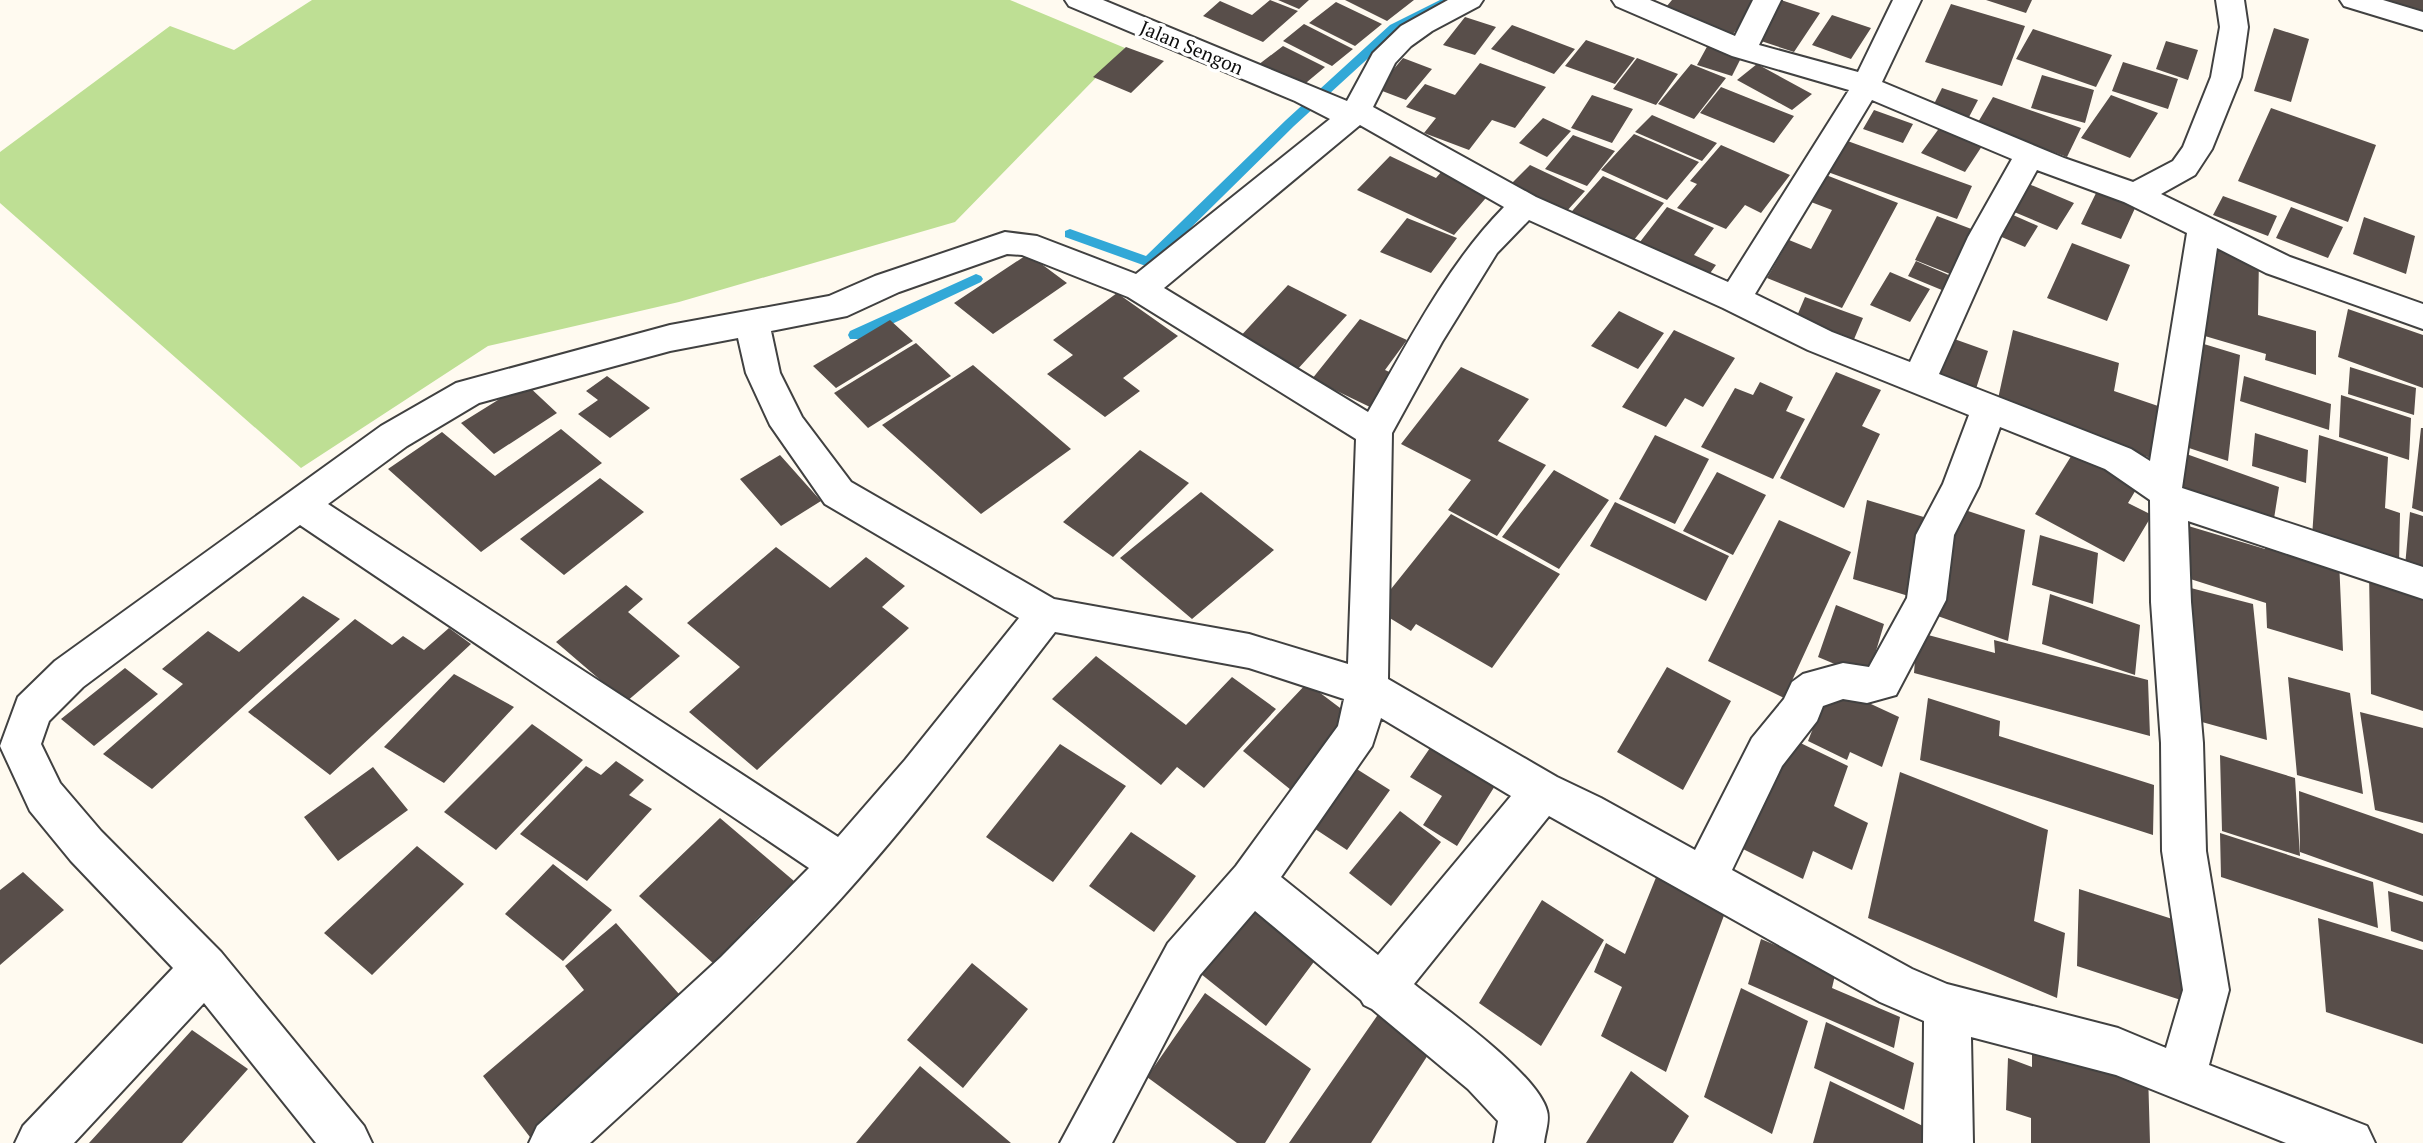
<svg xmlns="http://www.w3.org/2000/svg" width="2423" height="1143" viewBox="0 0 2423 1143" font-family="'PT Serif',serif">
	<rect width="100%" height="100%" fill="#fffaf0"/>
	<path fill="#bedf94" d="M312,0H1010L1125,48L955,222L679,302L488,346L301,468L0,203V152L170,26L234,50Z"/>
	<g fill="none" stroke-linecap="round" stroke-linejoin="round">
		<path fill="#32a8d7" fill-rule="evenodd" d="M1440,0H1455L1398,31L1294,126L1153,265H1143L1065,237V231L1070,229L1146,256L1286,120L1390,25Z
			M976,274L981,276L983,279L981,282L860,339H850L848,335L850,331Z"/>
	</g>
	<path fill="#584e4a" d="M1270,0L1298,11L1263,42L1203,16L1220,1L1252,15Z
		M1278,0H1309L1299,9Z
		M1345,0H1414L1387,21Z
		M1672,0H1759L1730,38L1661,13Z
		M1781,0L1820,13L1794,52L1755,39Z
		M1986,0H2032L2026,13Z
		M2373,0H2423V16Z
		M1336,2L1382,24L1355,46L1309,23Z
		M1951,4L2025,26L2002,86L1925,62Z
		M1832,15L1871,28L1851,59L1812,45Z
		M1465,17L1496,27L1475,55L1443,45Z
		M1304,24L1353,49L1332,66L1283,41Z
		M1512,25L1541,36L1575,49L1554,74L1491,49Z
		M2274,28L2309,39L2291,102L2254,91Z
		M2033,29L2112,55L2096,87L2016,59Z
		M1586,40L1635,58L1615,84L1565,66Z
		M2166,41L2198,50L2188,80L2156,69Z
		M1709,43L1743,54L1732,76L1697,65Z
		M1283,46L1325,67L1301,87L1258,65Z
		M1126,47L1164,61L1131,93L1093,77Z
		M1403,58L1432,69L1406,100L1377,89Z
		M1637,58L1678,74L1656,105L1613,89Z
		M2123,62L2178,79L2168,109L2112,91Z
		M1480,63L1546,87L1515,128L1492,120L1469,150L1424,133L1436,118L1406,107L1425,84L1455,95Z
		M1691,64L1726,78L1694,119L1658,104Z
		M1757,64L1812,94L1792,110L1737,80Z
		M2042,75L2094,90L2085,123L2031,108Z
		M1721,87L1756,101L1794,116L1774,143L1700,113Z
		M1942,88L1978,100L1969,117L1934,104Z
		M1592,95L1633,109L1612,143L1571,128Z
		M2111,95L2158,113L2130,158L2081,138Z
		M1993,97L2081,128L2067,157L1977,124Z
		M2271,108L2376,145L2348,222L2238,181Z
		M1874,110L1913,124L1903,143L1863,129Z
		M1652,115L1717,143L1702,161L1635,132Z
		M1543,118L1571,131L1547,157L1519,143Z
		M1943,123L1986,140L1965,172L1921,153Z
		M1634,134L1699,162L1667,200L1601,170Z
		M1573,135L1615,151L1587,186L1545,169Z
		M1842,139L1972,186L1957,219L1825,171Z
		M1721,145L1790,175L1761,213L1745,205L1726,229L1677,208L1697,184L1690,181Z
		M1390,156L1436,178L1442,171L1491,192L1454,235L1357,190Z
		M1530,165L1585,191L1565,213L1509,186Z
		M1826,175L1898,203L1842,308L1767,278L1789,240L1811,249L1832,210L1811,202Z
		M1603,176L1664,203L1629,246L1566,218Z
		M2024,182L2074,203L2057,230L2007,209Z
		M2097,191L2136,206L2121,239L2081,224Z
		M2223,196L2277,216L2268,236L2213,215Z
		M1667,207L1714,228L1694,255L1716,265L1703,283L1633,251Z
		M2291,207L2343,227L2328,258L2276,238Z
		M2004,211L2038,226L2025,247L1990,232Z
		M1937,216L1982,233L1960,278L1915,260Z
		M2364,217L2415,236L2406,274L2353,254Z
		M1407,218L1457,238L1431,273L1380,252Z
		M2203,242L2259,257L2258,315L2316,331V375L2265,360L2266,354L2198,334Z
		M2072,243L2130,265L2107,321L2047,298Z
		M1028,254L1067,283L993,334L954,303Z
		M1916,261L1958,279L1949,293L1908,276Z
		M1890,272L1930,289L1910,322L1870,305Z
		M1288,285L1347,315L1296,371L1237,340Z
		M1117,293L1178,336L1123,378L1140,391L1105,417L1047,374L1073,355L1053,340Z
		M1805,297L1863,318L1852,344L1794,323Z
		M2348,309L2423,335V388L2338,357Z
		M1619,311L1664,333L1638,369L1591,346Z
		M1360,319L1407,340L1385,370L1396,375L1372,408L1312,379Z
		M890,320L913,341L836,388L813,366Z
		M1674,330L1735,358L1703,407L1685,398L1666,427L1622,407Z
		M2013,330L2119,363L2114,391L2161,407L2154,459L1996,408Z
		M1943,335L1988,351L1975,392L1930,376Z
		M2194,341L2240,355L2228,461L2180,445Z
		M916,343L951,376L868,428L834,393Z
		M973,365L1071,449L981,514L882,425Z
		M1461,367L1529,399L1498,441L1546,465L1497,536L1448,510L1471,480L1401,444Z
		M2350,367L2416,388L2414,415L2348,394Z
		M1836,372L1881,390L1862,426L1880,434L1844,508L1780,478Z
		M607,376L650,408L610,438L578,414L598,400L586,391Z
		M2244,376L2331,404L2329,430L2240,401Z
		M1760,382L1793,397L1786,411L1805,419L1773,479L1701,447L1735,388L1753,395Z
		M525,383L557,413L494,454L461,423Z
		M2341,395L2411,418L2409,460L2339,437Z
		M2421,428H2423V512L2412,508Z
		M561,429L602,463L481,552L388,469L442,432L495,476Z
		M2255,433L2308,450L2306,483L2252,466Z
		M1655,435L1709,459L1675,524L1619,499Z
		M2319,435L2388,457L2385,508L2400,513L2399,566L2312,537Z
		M1140,450L1189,483L1113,557L1063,522Z
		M2075,450L2140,483L2128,503L2152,515L2124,562L2035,514Z
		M2178,451L2279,487L2273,525L2170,487Z
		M780,455L821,501L781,526L740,479Z
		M1554,470L1609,500L1559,569L1502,537Z
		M1717,472L1766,495L1733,555L1683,531Z
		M600,478L644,512L564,575L520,539Z
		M1201,492L1274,550L1192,619L1120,558Z
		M1867,500L1927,518L1915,598L1853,579Z
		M1615,502L1729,556L1706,601L1590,546Z
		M1953,506L2025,530L2008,641L1932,614Z
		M2410,512L2423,516V572L2405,566Z
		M1451,514L1560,574L1492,668L1416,624L1411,631L1375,609Z
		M1779,520L1851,552L1784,698L1708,661Z
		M2185,525L2265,549L2266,538L2339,560L2343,651L2267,628L2266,603L2184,577Z
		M2040,535L2098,553L2093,604L2032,585Z
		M776,547L830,588L866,557L905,586L882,607L909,628L757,770L689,712L740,667L687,623Z
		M2369,572L2423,589V711L2371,694Z
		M626,585L643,599L628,612L680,656L626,702L556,642Z
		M2183,586L2253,604L2267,740L2191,719Z
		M2050,594L2140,625L2135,675L2042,644Z
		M303,596L340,619L152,789L103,754L183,684L162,669L208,631L239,652Z
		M1836,605L1884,624L1868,678L1818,657Z
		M355,619L392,645L403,636L424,650L449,628L471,644L330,775L248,712Z
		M1917,632L1995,653L1994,640L2148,680L2150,736L1914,673Z
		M1096,656L1186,725L1232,677L1276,709L1204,788L1177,767L1161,785L1052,699Z
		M1667,667L1731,701L1683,790L1617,752Z
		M125,668L158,694L94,746L61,719Z
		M454,674L514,707L444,783L384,747Z
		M2288,677L2350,693L2363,794L2297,775Z
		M1307,683L1356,720L1291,790L1243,751Z
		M1830,685L1899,717L1882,767L1850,752L1847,760L1808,741Z
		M1928,698L2000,721L1999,736L2154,785L2153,835L1920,760Z
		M2360,712L2423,728V823L2375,810Z
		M532,724L583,760L496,850L444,812Z
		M1441,732L1505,770L1457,846L1423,825L1442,796L1410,777Z
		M1786,736L1848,766L1834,806L1868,823L1852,870L1813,851L1803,879L1741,848Z
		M1060,744L1126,786L1053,882L986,837Z
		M2220,755L2295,778L2300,856L2222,831Z
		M616,761L644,780L629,795L652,809L587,881L520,834L586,766L601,775Z
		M1344,761L1390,790L1347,850L1300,819Z
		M373,767L408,810L338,861L304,817Z
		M1900,772L2048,830L2034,921L2065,933L2057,998L1868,918Z
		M2299,791L2423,834V896L2300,852Z
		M1400,811L1441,842L1391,906L1349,873Z
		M720,818L794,881L754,921L766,932L725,974L639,896Z
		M1131,832L1196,876L1154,932L1089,886Z
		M2220,833L2373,882L2378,928L2221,877Z
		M417,846L464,884L372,975L324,933Z
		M553,864L612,910L563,961L505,914Z
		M23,872L64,910L0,965V890Z
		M1657,875L1726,910L1666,1072L1601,1036L1622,987L1594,972L1606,943L1625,954Z
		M2079,889L2191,925L2193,1004L2077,966Z
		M2388,891L2423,902V942L2391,931Z
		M1542,900L1604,940L1541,1046L1479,1003Z
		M1242,902L1316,959L1266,1026L1191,966Z
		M2318,918L2423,950V1044L2326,1012Z
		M616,923L687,1003L533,1141L483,1076L584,990L565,966Z
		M1761,939L1836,971L1832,988L1900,1017L1894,1048L1748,984Z
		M972,963L1028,1009L963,1088L907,1040Z
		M1741,988L1808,1021L1772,1134L1704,1097Z
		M1205,993L1311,1069L1265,1143H1237L1147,1077Z
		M1386,1003L1437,1041L1371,1143H1289Z
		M1826,1022L1914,1063L1904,1110L1814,1068Z
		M192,1030L248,1069L182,1143H89Z
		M2032,1034L2148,1072L2150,1143H2031V1118L2006,1110L2008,1058L2032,1067Z
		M920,1066L1011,1143H856Z
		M1631,1071L1689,1116L1673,1143H1586Z
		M1830,1081L1927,1128L1924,1143H1813Z"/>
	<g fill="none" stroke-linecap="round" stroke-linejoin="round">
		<g stroke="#414141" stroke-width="4">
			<path id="minor" d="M1065,0H1103L1347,101L1373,53L1401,26L1448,0H1483L1479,6L1432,31L1411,46L1395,63L1373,107L1536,197L1728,282L1849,90L1732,56L1616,6L1612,0H1650L1735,36L1753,0H1781L1759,45L1858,72L1893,0H1921L1882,82L2064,158L2133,182L2173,161L2183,147L2211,77L2220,27L2216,0H2244L2248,27L2241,77L2212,149L2195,175L2161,194L2290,257L2423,304V329L2266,273L2217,248L2182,488L2423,567V599L2188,521L2191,602L2203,743L2206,851L2229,990L2209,1065L2367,1126L2375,1143H2286L2116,1075L1971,1037L1973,1143H1923L1924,1021L1880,1002L1549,816L1414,984C1445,1009 1538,1074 1547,1111C1550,1120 1545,1133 1544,1143H1494L1498,1121L1468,1089L1372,1009L1364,1005L1361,1000L1255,911L1200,975L1112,1143H1060L1168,943L1236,866L1338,726L1344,699L1249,668L1055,632C980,729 907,828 824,917C750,997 670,1070 590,1143H529L537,1126L721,957L809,868L300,525L83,687L49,721L41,744L60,783L101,831L221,952L364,1126L372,1143H316L204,1003L74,1143H15L23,1126L173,968L71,861L30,811L0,746L18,697L55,661L381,426L456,383L670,325L829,296L875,276L1005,232L1037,236L1136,274L1330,119L1295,101L1069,6ZM1872,100L2012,159L1968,237L1910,362L1832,332L1755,294ZM1360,125L1504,207C1447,265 1409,341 1368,412L1164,288ZM2037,170L2124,202L2187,233L2150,461L2131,449L1939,374L2000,237ZM1529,220L1723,308L1808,350L1969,415L1943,484L1916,535L1907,598L1869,667L1843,663L1803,674L1792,682L1784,699L1752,738L1695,850L1601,798L1557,777L1388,679L1392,433L1442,342L1497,253ZM1007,254L1022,255L1128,297L1356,439L1348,664L1249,634L1054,599L851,482L802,417L780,373L771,331L847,316L899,292ZM738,338L746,373L770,425L825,504L1019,618L905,760L838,837L328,504L407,446L479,403L670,351ZM2000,427L2105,469L2150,500L2151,602L2161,743L2162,851L2183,990L2166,1048L2118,1028L1947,984L1912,969L1732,870L1782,766L1817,721L1823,706L1843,699L1867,703L1896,695L1946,600L1954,535L1979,486ZM1381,718L1511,796L1378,955L1281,877L1372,746Z
				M2340,0H2383L2423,12V30L2344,6Z"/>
		</g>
		<use href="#minor" fill="#fff" fill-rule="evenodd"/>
	</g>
	<g text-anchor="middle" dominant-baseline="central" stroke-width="7" stroke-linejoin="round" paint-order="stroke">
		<g font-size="19" fill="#0e0e0e" stroke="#fff">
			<text transform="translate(1192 47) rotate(23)">Jalan Sengon</text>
		</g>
	</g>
</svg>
